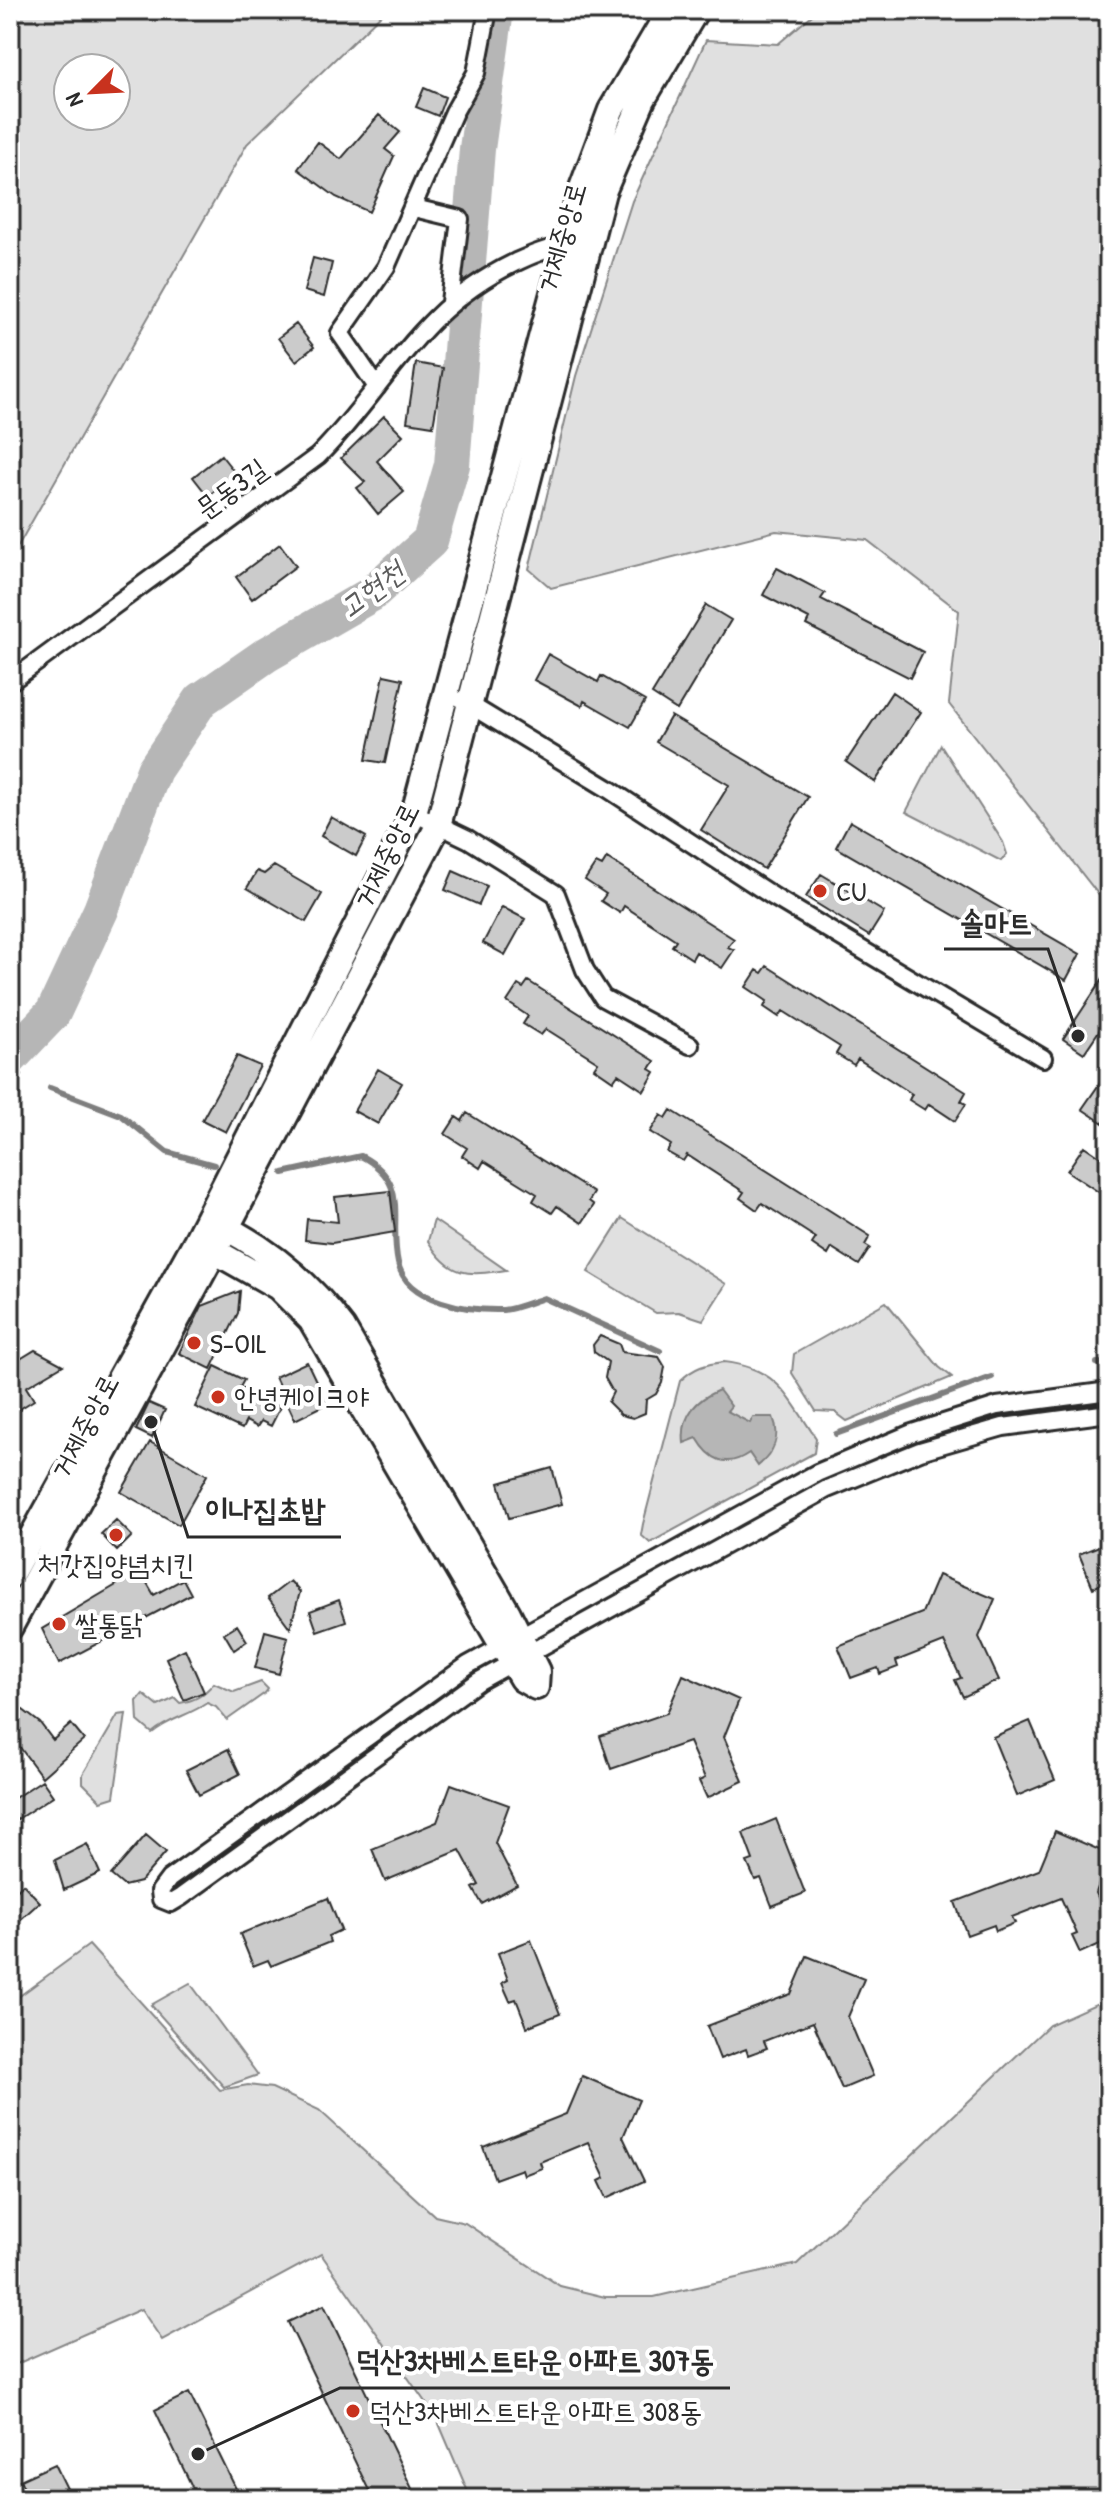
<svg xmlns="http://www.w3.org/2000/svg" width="1119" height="2509" viewBox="0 0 1119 2509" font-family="'Patrick Hand','Poor Story',sans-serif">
	<rect width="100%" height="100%" fill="#fff"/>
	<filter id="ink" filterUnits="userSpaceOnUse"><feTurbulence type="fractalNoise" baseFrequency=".0125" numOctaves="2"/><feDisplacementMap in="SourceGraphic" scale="16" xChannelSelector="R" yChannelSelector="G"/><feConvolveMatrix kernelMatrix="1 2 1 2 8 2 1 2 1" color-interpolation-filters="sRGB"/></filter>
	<g filter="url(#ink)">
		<path fill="#e0e0e0" stroke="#868686" stroke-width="2" fill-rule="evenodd" d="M10,10H386L247,144L10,560ZM116,68V116H68V68Z
			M818,10H1109V908L949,704L959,611L867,540L776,531L551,588L529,569L576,376L632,201L706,40L778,44Z
			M941,745L1003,842L1007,854L1001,861L906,812Z
			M622,1218L726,1284L703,1320L679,1312L656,1313L588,1272Z
			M434,1220L506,1270C467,1276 450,1277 428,1241Z
			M886,1302L939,1367L952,1377L847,1421L835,1412L816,1411L792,1373L794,1354Z
			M724,1362C778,1368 788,1397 816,1438L814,1453L650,1543L641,1535L643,1524L680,1381C694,1367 706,1364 724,1362Z
			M261,1682L268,1689L265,1693L227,1720L216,1707L207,1703C188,1716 170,1718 152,1733L138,1721L137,1701L143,1694L158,1706L175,1698L180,1703C197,1700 203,1695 214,1683L234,1692Z
			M126,1714L114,1797L101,1801L83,1783V1774L118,1715Z
			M89,1945L220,2090L248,2085L272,2088L319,2110L435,2216L465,2223L560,2286L605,2297H654L797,2264L1049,2025L1109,1998V2499H471L437,2419L321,2254L162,2340L141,2309L10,2367V2003Z
			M190,1983L258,2075L224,2087L151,2005Z"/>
		<path fill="#b6b6b6" stroke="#7e7e7e" stroke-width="2" d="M719,1390L731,1406L727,1411L750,1423L753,1417H773C781,1436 774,1453 758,1466L749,1453C726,1469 710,1460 697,1438L684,1443C681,1416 695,1400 719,1390Z"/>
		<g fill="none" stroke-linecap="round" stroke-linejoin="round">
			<path stroke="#7e7e7e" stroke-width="6" d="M10,1070L20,1075
				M50,1088L121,1115L167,1152L214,1165
				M283,1173L361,1156C412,1183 388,1218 398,1263C407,1303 470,1311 503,1310C516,1309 531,1302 544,1298L660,1351
				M1097,1363L1109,1364
				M836,1434L992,1377"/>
			<path stroke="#b6b6b6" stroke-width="36" d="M10,1058L53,1013L101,910L154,770L201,700L266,655L370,595L430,541L452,465L477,149L496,10"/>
		</g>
		<path fill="#cbcbcb" stroke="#2b2b2b" stroke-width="2" d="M424,88L445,97L438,116L416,107Z
			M379,115L400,132L385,149L394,156L369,212L336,197L298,169L318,142L341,159Z
			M313,258L332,263L324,297L304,291Z
			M296,324L314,347L296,361L278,338Z
			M416,363L443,368L433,426L407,422Z
			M384,416L403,435L377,461L404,492L378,514L357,488L365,482L341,458Z
			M221,455L236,474L208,496L193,477Z
			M280,544L296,566L252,599L236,577Z
			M777,568L825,593L821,599L923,652L910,678L806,625L809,619L763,595Z
			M706,605L731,620L677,710L652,694Z
			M548,654L598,682L601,676L645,701L630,727L584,701L582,706L534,680Z
			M384,675L403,679L385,763L366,760Z
			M892,692L921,712L875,782L846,762Z
			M671,716L808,797L764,869L701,830L729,785L656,742Z
			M331,817L366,837L356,856L321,836Z
			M850,821L1080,954L1066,980L836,847Z
			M607,858L734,939L728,947L734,950L722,968L696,952L692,959L672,946L676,940L624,906L620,913L601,901L606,894L585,880L596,863L602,866Z
			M274,866L322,894L306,922L247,888L257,871L264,874Z
			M453,871L487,886L479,905L445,890Z
			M821,874L884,912L869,936L806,897Z
			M502,907L525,919L505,955L483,943Z
			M767,966L966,1092L961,1101L966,1104L955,1121L929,1104L925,1110L909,1100L912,1094L858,1059L854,1065L836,1054L840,1047L783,1011L779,1017L764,1007L767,1001L746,987L757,970L762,973Z
			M1109,969V1016L1084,1053L1063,1039Z
			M528,981L655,1061L650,1069L655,1072L644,1091L618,1074L613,1081L594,1068L598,1062L546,1029L541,1035L523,1024L528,1016L507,1002L518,985L523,988Z
			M237,1056L260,1066L226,1132L202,1120Z
			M378,1069L402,1083L378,1124L354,1111Z
			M1109,1070V1127L1082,1109Z
			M671,1110L870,1236L865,1245L870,1248L859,1265L832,1248L828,1255L812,1244L816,1238L762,1203L757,1210L740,1198L744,1192L687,1155L683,1161L667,1152L671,1145L650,1132L661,1115L666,1118Z
			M467,1113L594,1193L589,1201L594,1205L582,1223L557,1206L552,1213L533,1201L537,1194L484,1161L480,1168L462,1156L467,1148L445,1134L456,1117L462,1121Z
			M1084,1146L1109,1163V1199L1067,1171Z
			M390,1191L395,1232L332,1243L305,1240L307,1219L338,1222L335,1197Z
			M240,1291L238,1313L211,1369L179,1353L202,1306Z
			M600,1336L619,1344L622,1352L659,1357L665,1367L662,1383L656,1394L646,1400L645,1413L633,1418L621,1415L608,1402L613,1392L605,1378L608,1362L594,1352L593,1345Z
			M35,1350L63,1365L26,1387L34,1400L10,1415V1361L12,1364Z
			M307,1362L327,1404L295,1420L275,1377Z
			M215,1366L244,1380L240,1387L280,1408L271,1426L261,1421L257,1427L246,1421L242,1429L195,1407Z
			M149,1403L165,1410L152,1438L136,1430Z
			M150,1442L207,1475L179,1525L121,1492Z
			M552,1468L562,1504L509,1518L499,1483Z
			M116,1520L132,1536L117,1551L101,1534Z
			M1109,1542V1581L1093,1588L1079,1554Z
			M140,1571L154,1595L183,1579L191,1594L59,1664L42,1629Z
			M938,1575L995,1599L979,1637L999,1680L963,1697L955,1680L961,1678L944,1642L896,1661L898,1667L880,1674L878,1668L851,1678L838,1646L922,1613Z
			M290,1581L300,1592L290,1628L268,1598Z
			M339,1600L346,1621L317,1631L310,1611Z
			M237,1625L247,1641L234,1650L224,1633Z
			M265,1631L288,1637L279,1674L255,1668Z
			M185,1649L204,1692L184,1700L166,1658Z
			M683,1675L739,1700L724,1737L743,1781L707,1798L699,1781L705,1778L689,1742L611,1769L600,1736L667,1713Z
			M10,1700L40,1723L53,1740L71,1724L84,1740L42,1777L10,1734Z
			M1030,1721L1055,1780L1017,1796L993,1737Z
			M228,1749L240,1774L199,1795L186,1770Z
			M42,1780L53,1796L10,1824V1801Z
			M451,1784L509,1805L495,1843L517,1885L482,1904L473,1888L479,1885L460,1850L385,1881L372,1849L437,1822Z
			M776,1819L805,1893L772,1906L761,1878L755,1880L747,1862L753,1860L743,1833Z
			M1055,1831L1109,1854L1096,1893L1109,1921V1940L1080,1953L1072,1936L1077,1934L1061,1898L1012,1917L1015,1923L996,1931L994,1925L967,1935L955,1902L1039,1870Z
			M146,1835L166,1852L140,1882L124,1886L111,1875Z
			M87,1844L100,1873L64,1890L55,1860Z
			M23,1884L40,1902L10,1929V1896Z
			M328,1898L341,1930L328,1936L330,1942L271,1966L268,1960L253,1966L240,1934Z
			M531,1940L560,2014L527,2027L516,1999L510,2001L502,1983L508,1980L498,1953Z
			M807,1956L864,1979L848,2017L873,2076L842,2089L813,2022L764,2041L767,2048L748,2055L746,2049L720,2059L707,2026L791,1994Z
			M582,2076L639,2100L623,2137L644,2181L607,2198L599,2181L605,2178L588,2142L540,2162L542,2168L524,2175L522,2169L495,2179L483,2147L566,2114Z
			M324,2305L417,2499H373L288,2322Z
			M189,2393L241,2499H198L155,2410Z
			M55,2464L72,2499H29L20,2480Z"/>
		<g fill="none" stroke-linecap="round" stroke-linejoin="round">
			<g stroke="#2b2b2b" stroke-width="22">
				<path id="street" d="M414,208L460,219L450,302
					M377,387L340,333L386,267L454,112L476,73L488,10
					M10,682L318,456C389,384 417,310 514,263C532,255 553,244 573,249
					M462,700L607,788L774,897L1043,1058
					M414,813L468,839L556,894L585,970L603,998L690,1045
					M1109,1391L997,1406L912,1433L817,1473L468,1665L169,1879L160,1891L161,1899L171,1903L181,1897L479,1681L827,1489L920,1451L1003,1427L1109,1413"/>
			</g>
			<g stroke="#2b2b2b" stroke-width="30">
				<path id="secondary" d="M202,1244L278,1287L311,1320L522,1679L536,1687L537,1671L508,1613L343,1328C308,1281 266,1247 214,1222
					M10,1576L196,1241L414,813L579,196L611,110L670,10
					M10,1627L215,1250L438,826L603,192L643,99L696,10"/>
			</g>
			<use href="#street" stroke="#fff" stroke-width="16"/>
			<use href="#secondary" stroke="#fff" stroke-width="24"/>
		</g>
	</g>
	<g fill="#c8321e" stroke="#fff" stroke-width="3">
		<circle cx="820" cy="891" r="8"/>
		<circle cx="194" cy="1343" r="8"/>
		<circle cx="218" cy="1397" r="8"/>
		<circle cx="116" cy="1535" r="8"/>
		<circle cx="59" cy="1624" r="8"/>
		<circle cx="353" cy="2411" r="8"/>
	</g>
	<g text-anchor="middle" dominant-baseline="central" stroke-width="8" stroke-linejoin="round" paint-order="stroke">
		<g font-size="28" fill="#2b2b2b" stroke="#fff">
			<text transform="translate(561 237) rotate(-74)">거제중앙로</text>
			<text transform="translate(231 488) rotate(-36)">문동3길</text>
			<text transform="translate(386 855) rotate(-64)">거제중앙로</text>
			<text transform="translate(84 1426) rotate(-62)">거제중앙로</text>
		</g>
		<g font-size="28" fill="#2b2b2b" stroke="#fff" text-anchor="start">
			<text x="836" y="891">CU</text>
			<text x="210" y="1343">S-OIL</text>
			<text x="234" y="1397">안녕케이크야</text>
			<text x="116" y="1564" text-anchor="middle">처갓집양념치킨</text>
			<text x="75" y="1624">쌀통닭</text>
			<text x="369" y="2411">덕산3차베스트타운 아파트 308동</text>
		</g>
		<g font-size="30" font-style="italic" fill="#5c5c5c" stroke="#fff">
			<text transform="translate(371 589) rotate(-37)">고현천</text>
		</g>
	</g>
	<path fill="none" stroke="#2b2b2b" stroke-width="3" d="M1078 1036L1048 949H944M151 1422L188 1537H341M198 2454L340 2388H730"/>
	<g fill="#2b2b2b" stroke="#fff" stroke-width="3">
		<circle cx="1078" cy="1036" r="8"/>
		<circle cx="151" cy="1422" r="8"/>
		<circle cx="198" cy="2454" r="8"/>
	</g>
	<g font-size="30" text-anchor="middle" font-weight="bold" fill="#2b2b2b" stroke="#fff" stroke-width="8" stroke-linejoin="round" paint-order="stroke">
		<text x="996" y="933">솔마트</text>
		<text x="265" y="1520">이나집초밥</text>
		<text x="535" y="2371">덕산3차베스트타운 아파트 307동</text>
	</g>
	<rect width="1119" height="2509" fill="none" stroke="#fff" stroke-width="40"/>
	<rect x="20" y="20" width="1079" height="2469" fill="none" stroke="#2b2b2b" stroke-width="3" filter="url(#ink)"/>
	<g transform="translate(92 92) rotate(246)"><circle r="38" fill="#ffffff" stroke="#aaaaaa" stroke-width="2"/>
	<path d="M0-6L14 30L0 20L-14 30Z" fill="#c8321e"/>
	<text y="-12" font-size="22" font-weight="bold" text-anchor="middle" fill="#2b2b2b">N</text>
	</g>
</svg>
